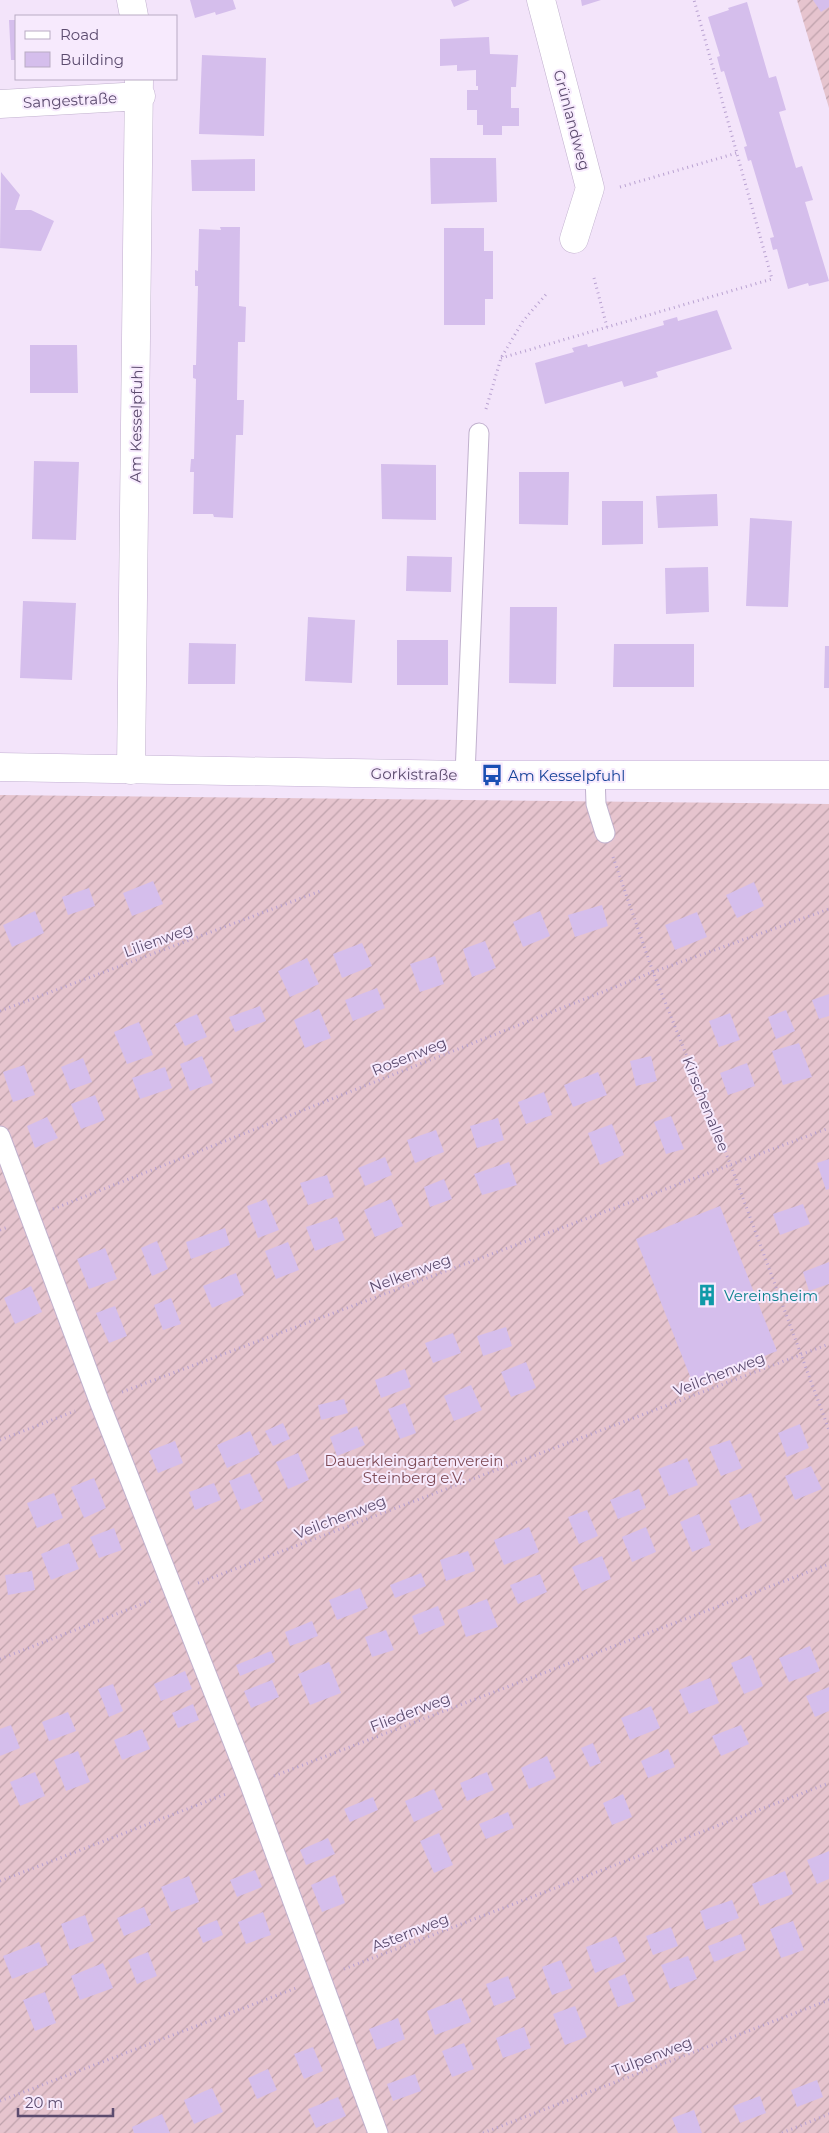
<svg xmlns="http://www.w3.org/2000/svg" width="829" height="2133" viewBox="0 0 829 2133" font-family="Montserrat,sans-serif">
	<defs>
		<pattern id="garden-furrows" width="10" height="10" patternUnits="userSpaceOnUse" patternTransform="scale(1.25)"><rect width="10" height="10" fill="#e6c4ce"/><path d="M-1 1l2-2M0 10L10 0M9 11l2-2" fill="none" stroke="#bea1ab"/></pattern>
	</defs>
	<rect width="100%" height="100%" fill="#f3e4fa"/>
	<path fill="url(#garden-furrows)" d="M797,0H829V108Z
		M0,795L829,804V2133H0Z"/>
	<path fill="#d5beec" d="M190,0H233L236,9L216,15L215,12L195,18Z
		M451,0H470L454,7Z
		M581,0H601L582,6Z
		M813,0H829V7L821,12Z
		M747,2L769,78L776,76L786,110L779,112L796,168L802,166L813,200L805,202L829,281L809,286L808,283L788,289L777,249L773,250L770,238L774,237L751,160L748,161L744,147L747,146L724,71L721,72L717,57L720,56L708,17L729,10L728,8Z
		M9,20H16V60H11Z
		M489,37L490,54L518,55L516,87H511V108H519V126H502V135H483V125H477V110H467V90H478V86H476V70L457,71V65L440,66V39Z
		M202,55L266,58L264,136L199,134Z
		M430,158H496L497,202L431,204Z
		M255,159V191H192L191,160Z
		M1,172L20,195L15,210H31L54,221L41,251L0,248Z
		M220,227H240L239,306L246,307L245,342H238L237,400H244L243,435H236L233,518L214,517L213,514H193L194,472H190L191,459H194L196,379L193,378V365H196L198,286H195V270L198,271L199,229L221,230Z
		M444,228H484V251H493V299H485V325H444Z
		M717,310L732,349L656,372L658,377L624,387L622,381L545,404L535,363L574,352L572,348L587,344L588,347L664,325L663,321L677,317L678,321Z
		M30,345H77L78,393H30Z
		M34,461L79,462L76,540L32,539Z
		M381,464L436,465V520L382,519Z
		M519,472H569L568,525L519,524Z
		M717,494L718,526L658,528L656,496Z
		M602,501H643V544L602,545Z
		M750,518L792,521L788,607L746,606Z
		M407,556L452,557L451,592L406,591Z
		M708,567L709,612L666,614L665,568Z
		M23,601L76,603L72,680L20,678Z
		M510,607H557L556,684L509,683Z
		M308,617L355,620L352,683L305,681Z
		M397,640H448V685H397Z
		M189,643L236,644L235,684H188Z
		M614,644H694V687H613Z
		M825,646H829V688H824Z
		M153,881L163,904L132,916L123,893Z
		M754,882L764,906L737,918L726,895Z
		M89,888L95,906L68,915L62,897Z
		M602,905L608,926L575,937L568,915Z
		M35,911L44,933L12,947L3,925Z
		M540,911L550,936L523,947L513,922Z
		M697,912L707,937L675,950L665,925Z
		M485,941L496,968L472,977L463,949Z
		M362,943L372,966L342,978L333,954Z
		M435,956L444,984L420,992L410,964Z
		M307,958L319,984L290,997L278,971Z
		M377,988L385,1008L353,1021L345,1000Z
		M829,994V1016L819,1019L812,1000Z
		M260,1006L266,1021L235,1032L229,1017Z
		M319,1009L331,1038L305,1048L294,1020Z
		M786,1010L795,1031L776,1039L768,1017Z
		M730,1013L740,1040L719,1047L709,1021Z
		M197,1014L207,1037L185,1046L175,1024Z
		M139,1022L153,1055L127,1064L114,1032Z
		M799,1043L812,1077L783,1085L772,1051Z
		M202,1056L213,1083L190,1091L180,1064Z
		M651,1056L657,1081L636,1086L630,1061Z
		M83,1058L92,1082L70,1090L61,1067Z
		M747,1063L755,1086L728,1095L720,1073Z
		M24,1065L35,1095L13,1102L3,1072Z
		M165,1067L172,1088L140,1099L132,1078Z
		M598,1072L607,1095L573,1107L564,1085Z
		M544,1092L552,1115L526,1124L518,1102Z
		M95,1095L105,1120L81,1129L71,1104Z
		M671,1116L684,1149L666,1154L654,1122Z
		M47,1117L58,1138L35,1148L27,1126Z
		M498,1118L504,1140L477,1148L470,1126Z
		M612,1124L624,1155L600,1165L588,1133Z
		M436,1130L444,1152L415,1163L407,1140Z
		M385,1157L392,1175L365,1186L358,1168Z
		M829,1159V1189L826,1190L817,1163Z
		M509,1162L517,1185L482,1195L474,1174Z
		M327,1175L334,1197L308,1205L300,1183Z
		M444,1179L452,1199L430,1207L424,1187Z
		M266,1199L279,1230L258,1238L247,1206Z
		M391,1199L403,1226L375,1237L364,1210Z
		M803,1204L810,1224L780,1235L773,1214Z
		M720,1206L777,1351L693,1384L636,1239Z
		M337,1217L345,1240L315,1251L306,1227Z
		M225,1228L230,1245L191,1259L186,1242Z
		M157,1241L168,1269L152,1276L141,1248Z
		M288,1242L299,1270L276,1279L265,1251Z
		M105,1248L117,1279L89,1289L77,1259Z
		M829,1262V1284L809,1291L803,1272Z
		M236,1273L244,1295L212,1308L203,1286Z
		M31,1286L42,1312L15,1324L4,1298Z
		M171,1298L181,1324L163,1330L154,1305Z
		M115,1306L127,1336L109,1343L96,1313Z
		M506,1327L512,1346L483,1356L477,1336Z
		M453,1333L461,1353L433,1363L425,1343Z
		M526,1362L536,1388L511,1397L501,1372Z
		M405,1369L411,1387L381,1398L375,1380Z
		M471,1385L482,1410L454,1421L444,1396Z
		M344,1399L348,1413L321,1420L318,1405Z
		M405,1403L416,1433L400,1439L388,1409Z
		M283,1423L290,1439L273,1446L265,1431Z
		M800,1424L809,1448L787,1457L778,1433Z
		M357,1426L365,1445L337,1456L330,1437Z
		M250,1431L260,1454L227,1468L217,1445Z
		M730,1440L742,1468L721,1476L709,1447Z
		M175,1441L183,1463L158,1473L149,1451Z
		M298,1453L309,1480L288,1489L276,1462Z
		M687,1458L698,1485L669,1496L658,1469Z
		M811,1466L822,1489L795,1500L785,1476Z
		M250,1473L263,1501L241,1510L229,1481Z
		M94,1478L106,1508L84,1518L71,1487Z
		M214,1483L221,1500L195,1510L189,1492Z
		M639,1489L646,1508L618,1519L610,1500Z
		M54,1493L63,1518L37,1528L27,1503Z
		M751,1493L762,1521L741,1530L729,1501Z
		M587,1510L598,1536L579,1544L568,1517Z
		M699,1514L711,1545L692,1552L680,1522Z
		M529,1527L539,1552L504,1565L494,1540Z
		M646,1527L656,1552L632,1562L622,1537Z
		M114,1528L122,1550L99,1558L90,1537Z
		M69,1543L79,1569L51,1580L41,1554Z
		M468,1551L475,1571L446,1581L440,1560Z
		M602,1556L611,1579L582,1591L572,1567Z
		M32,1571L35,1590L8,1595L5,1575Z
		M421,1573L426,1586L395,1598L390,1585Z
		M540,1574L547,1592L518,1604L510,1585Z
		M360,1588L368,1608L337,1620L329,1600Z
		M487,1599L498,1627L466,1637L457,1610Z
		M438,1606L445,1625L419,1635L412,1616Z
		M312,1621L318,1636L290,1646L285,1632Z
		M386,1630L394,1650L372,1657L365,1637Z
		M810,1646L820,1671L789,1682L779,1658Z
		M271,1651L275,1662L240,1676L236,1665Z
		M751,1655L763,1686L744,1694L731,1663Z
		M329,1662L341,1693L310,1705L298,1674Z
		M185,1671L192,1689L161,1701L154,1684Z
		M710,1678L719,1703L689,1714L679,1690Z
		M272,1680L279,1697L251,1708L244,1691Z
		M113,1684L123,1711L109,1717L98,1689Z
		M829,1687V1711L815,1717L806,1696Z
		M193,1704L199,1720L178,1728L172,1713Z
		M651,1706L660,1728L630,1740L621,1718Z
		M68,1712L76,1731L49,1741L42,1722Z
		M11,1725L20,1748L0,1756V1729Z
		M741,1725L749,1744L721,1756L712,1736Z
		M142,1729L150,1749L122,1760L114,1740Z
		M593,1743L601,1763L590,1767L581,1748Z
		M668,1749L675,1767L648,1778L641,1761Z
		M78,1751L90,1782L66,1791L54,1760Z
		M547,1756L556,1778L529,1789L521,1768Z
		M35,1772L45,1796L20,1806L10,1782Z
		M487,1772L494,1790L467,1801L460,1783Z
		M434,1789L443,1809L414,1822L405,1801Z
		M623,1794L632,1817L612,1825L603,1803Z
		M373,1797L378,1810L350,1822L344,1809Z
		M508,1812L514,1828L486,1839L479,1824Z
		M439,1833L453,1865L434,1873L420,1841Z
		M328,1838L335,1854L306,1865L300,1850Z
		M829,1851V1879L817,1884L807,1860Z
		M255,1870L262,1887L237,1897L230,1880Z
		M785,1871L793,1894L760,1906L752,1884Z
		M335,1875L345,1903L322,1912L311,1885Z
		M189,1876L199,1902L171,1912L161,1887Z
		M732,1900L739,1918L706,1930L700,1911Z
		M144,1907L151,1925L124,1936L117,1918Z
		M263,1912L271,1935L246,1944L238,1922Z
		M85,1915L94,1941L70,1950L61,1924Z
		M217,1920L223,1935L203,1943L197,1928Z
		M793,1921L804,1950L781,1958L770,1929Z
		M671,1927L678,1946L653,1955L646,1936Z
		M741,1934L746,1950L714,1962L708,1946Z
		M616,1936L626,1961L595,1973L586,1947Z
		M39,1942L48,1965L12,1979L3,1956Z
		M148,1952L157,1976L137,1984L128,1960Z
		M688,1956L697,1979L670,1989L661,1965Z
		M561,1960L572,1988L552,1995L542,1967Z
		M103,1963L113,1988L80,2000L71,1976Z
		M625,1974L635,2001L618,2007L608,1981Z
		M508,1976L516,1998L494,2006L486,1984Z
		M45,1992L56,2023L35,2031L23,2000Z
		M461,1998L471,2022L435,2035L427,2011Z
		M575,2006L587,2037L565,2045L553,2014Z
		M398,2018L405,2039L377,2050L369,2029Z
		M524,2027L531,2048L503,2058L496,2038Z
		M464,2043L474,2069L452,2077L442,2051Z
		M313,2047L323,2071L304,2079L294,2054Z
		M268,2069L277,2090L257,2099L248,2078Z
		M415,2074L421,2091L393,2101L387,2084Z
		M817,2080L823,2097L797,2107L791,2090Z
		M212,2088L223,2112L194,2124L184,2100Z
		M760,2096L766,2113L740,2123L733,2106Z
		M338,2097L346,2116L316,2128L308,2109Z
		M694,2110L702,2133H678L672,2118Z
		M162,2114L170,2133H134L132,2127Z"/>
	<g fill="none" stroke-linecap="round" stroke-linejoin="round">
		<g stroke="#c1b1ce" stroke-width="21">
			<path id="service" d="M465,775L479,433
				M595,776L596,804L605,833
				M0,1136L99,1401L250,1785L378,2133"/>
		</g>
		<g stroke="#c1b1ce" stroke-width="29">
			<path id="minor" d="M131,0L134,16
				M541,0L590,188L574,239
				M0,104L141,96
				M131,770L139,79"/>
		</g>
		<g stroke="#c3b1d3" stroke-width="29">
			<path id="secondary" d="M0,767L465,775H829"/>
		</g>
		<path stroke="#b9a2d1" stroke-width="3" stroke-dasharray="1 4" stroke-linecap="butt" d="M620,187L737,153
			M594,278L607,327
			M501,358L772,279L694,0
			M486,409L501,358L523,321L548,292
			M613,857L653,972L731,1166L829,1430
			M0,1011L323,890
			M53,1209L653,972L829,909
			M0,1230L8,1227
			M122,1392L829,1128
			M0,1440L75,1411
			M198,1583L829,1344
			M0,1659L150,1601
			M274,1776L829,1564
			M0,1881L226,1794
			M344,1969L829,1783
			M0,2101L296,1988
			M483,2133L829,2000
			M782,2133L829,2114"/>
		<use href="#service" stroke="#fff" stroke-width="19"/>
		<use href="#minor" stroke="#fff" stroke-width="28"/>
		<use href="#secondary" stroke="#fff" stroke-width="28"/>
	</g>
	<defs>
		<g id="bus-bare" transform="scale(1.725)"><path d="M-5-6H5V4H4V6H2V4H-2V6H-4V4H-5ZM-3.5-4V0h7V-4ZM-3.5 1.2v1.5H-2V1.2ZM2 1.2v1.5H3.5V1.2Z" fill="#1a4fb4" stroke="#f7eafd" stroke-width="2.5" paint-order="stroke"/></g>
		<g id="building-bare" transform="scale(1.725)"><path d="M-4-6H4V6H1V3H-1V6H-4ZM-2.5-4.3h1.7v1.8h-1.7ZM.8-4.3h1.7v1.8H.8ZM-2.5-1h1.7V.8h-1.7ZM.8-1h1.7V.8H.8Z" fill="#0f9aa8" stroke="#f7eafd" stroke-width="2.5" paint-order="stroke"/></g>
	</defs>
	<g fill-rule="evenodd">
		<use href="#bus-bare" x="492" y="775"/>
		<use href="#building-bare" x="707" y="1295"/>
	</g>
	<g text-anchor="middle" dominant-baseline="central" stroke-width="4" stroke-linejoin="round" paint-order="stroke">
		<g font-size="15" fill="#5c4c6f" stroke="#f7eafd">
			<text transform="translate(70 100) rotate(-3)">Sangestraße</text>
			<text transform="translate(572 120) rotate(75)">Grünlandweg</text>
			<text transform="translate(136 424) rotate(-89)">Am Kesselpfuhl</text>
			<text transform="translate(414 774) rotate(1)">Gorkistraße</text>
			<text transform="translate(158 940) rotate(-20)">Lilienweg</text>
			<text transform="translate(409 1056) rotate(-22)">Rosenweg</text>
			<text transform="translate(706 1104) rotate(68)">Kirschenallee</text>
			<text transform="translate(410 1273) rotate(-20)">Nelkenweg</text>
			<text transform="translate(719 1374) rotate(-21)">Veilchenweg</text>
			<text transform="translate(340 1517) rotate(-21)">Veilchenweg</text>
			<text transform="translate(410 1712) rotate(-21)">Fliederweg</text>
			<text transform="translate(410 1932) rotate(-21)">Asternweg</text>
			<text transform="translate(652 2056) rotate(-21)">Tulpenweg</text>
		</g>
		<g font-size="15" fill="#164399" stroke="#f7eafd" text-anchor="start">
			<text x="508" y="775">Am Kesselpfuhl</text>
		</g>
		<g font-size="15" fill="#0d838f" stroke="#f7eafd" text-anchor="start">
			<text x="724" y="1295">Vereinsheim</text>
		</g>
		<g font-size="15" fill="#7f4b56" stroke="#f7eafd">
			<text x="414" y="1460">Dauerkleingartenverein<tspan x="414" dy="17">Steinberg e.V.</tspan></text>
		</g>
	</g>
	<rect x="15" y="15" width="162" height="65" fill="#f7eafd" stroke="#b9abc4"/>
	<rect x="25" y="31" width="25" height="8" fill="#ffffff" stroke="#b9abc4"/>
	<text x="60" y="40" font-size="15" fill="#5c4c6f">Road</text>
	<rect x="25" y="52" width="25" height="15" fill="#d5beec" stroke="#b9abc4"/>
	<text x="60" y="65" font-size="15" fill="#5c4c6f">Building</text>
	<path d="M18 2108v8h95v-8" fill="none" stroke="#5c4c6f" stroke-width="2.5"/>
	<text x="25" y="2108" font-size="15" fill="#5c4c6f" stroke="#f7eafd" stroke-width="4" paint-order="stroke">20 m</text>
</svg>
